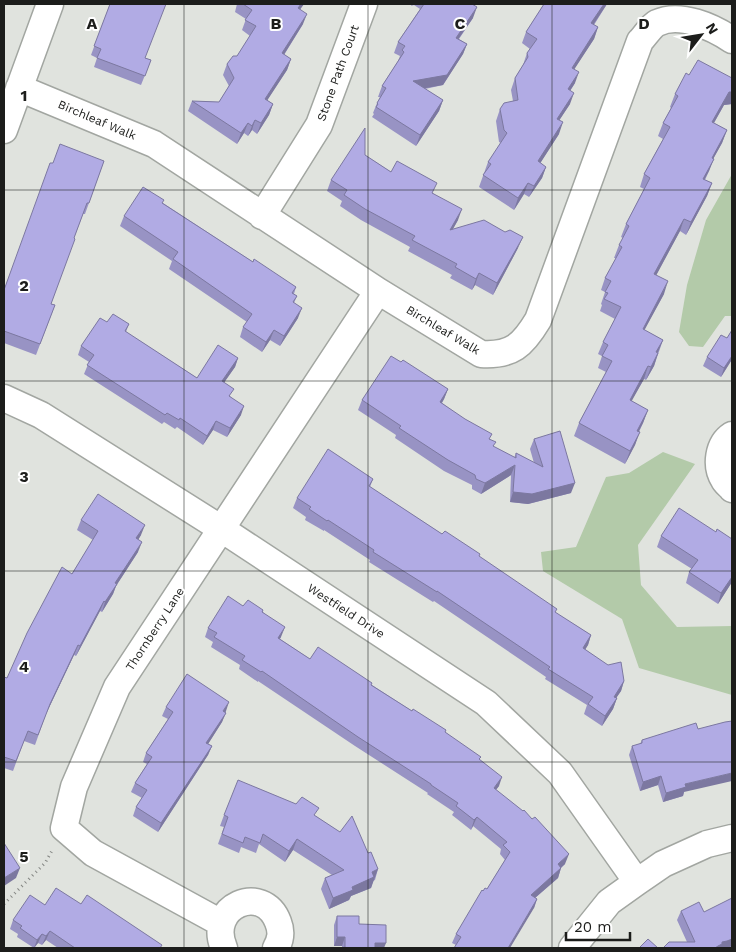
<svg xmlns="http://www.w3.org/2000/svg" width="736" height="952" viewBox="0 0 736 952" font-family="'Work Sans',sans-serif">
	<rect width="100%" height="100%" fill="#e0e3de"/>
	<path fill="#b3caa9" d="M732,174V316H725L703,347L689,346L679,332L687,285L706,220Z
		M663,452L695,464L638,545L641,585L677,627L732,626V695L639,668L622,619L543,571L541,552L576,547L606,477L629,473Z"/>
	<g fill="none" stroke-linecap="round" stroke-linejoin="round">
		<g stroke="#a2a6a1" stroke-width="29">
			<path id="minor" d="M19,88L154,144L378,291L481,354C512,356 523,345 538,320L640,41C645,36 651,26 657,23C680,12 713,27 732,40
				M4,130L50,4
				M262,216L319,125L364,4
				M4,398L41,415L220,528L486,703L560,773L637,882
				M732,435C718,444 715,466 724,480C725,483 730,486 732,489
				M221,923L93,853L64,828L74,787L117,687L378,291
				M224,948C206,906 263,882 278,922C282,932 281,939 276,948
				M572,948L609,902L637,882L663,864L707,844L732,838"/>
		</g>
		<path stroke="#838582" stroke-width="3" stroke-dasharray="1 4" stroke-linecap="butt" d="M4,904L45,863L53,849"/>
		<use href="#minor" stroke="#fff" stroke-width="26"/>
	</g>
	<path fill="#9893c4" d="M110,4L145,58L151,60L141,85L94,67L97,58L91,55Z
		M237,4H304L300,9L303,24L284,55L291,59L287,70L267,100L273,104L269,115L257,134L252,130L248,136L244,133L237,144L188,111L192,101L219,102L229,86L223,75L227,64L237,56L250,36L242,30L246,19L235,12Z
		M412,4H472L473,18L459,39L467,44L463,54L443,85L425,89L443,100L439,111L416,146L372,117L374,114L373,113L377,103L380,97H378L382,86L398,61L400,56L394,53L398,42L420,9L414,5L411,6Z
		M544,4H607L594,25L598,27L594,39L574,69L575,83L570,91V104L559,120V134L540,163L546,167L542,178L529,197L524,194L514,210L479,187L488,162L501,143L499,142L496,121L500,109L513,101L511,90L515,78L523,65L527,53L530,49L522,43L526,32Z
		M689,75L732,78V104L724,105L714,123L727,130L722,143L713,159L709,171L705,180L712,183L707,196L686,235L680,231L656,275L664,294L644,330L663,340L654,366L646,380L644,379L631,401L648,410L643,423L639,432L635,445L625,464L574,436L579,423L606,372L598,368L602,356L598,354L603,342L615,319L600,311L602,305L601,304L605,292L601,290L605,278L616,258H614L619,245L623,238L621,237L626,224L644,189L640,187L644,174L663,139L658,136L663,123L671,108L670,107L675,94Z
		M365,155L391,172L433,193L458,220L453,229L518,248L493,295L475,285L472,290L450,278L452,275L408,251L410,247L361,220L340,206L342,201L327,191L331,180Z
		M104,161L85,214H83L74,238L51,304L55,305L36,355L4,343V290L53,163Z
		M163,203L253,262L296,287L294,294L297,296L294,303L298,318L280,346L270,340L262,352L240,337L243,327L247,322L169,269L172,261L120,226L124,216Z
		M107,322L129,324L126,332L197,378L238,358L235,367L224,382L231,398L241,415L227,437L213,430L203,445L177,427L175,429L164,422L162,424L84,374L89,362L78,355L81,346Z
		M732,330V362L731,361L721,377L703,366L707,357L727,338Z
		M401,362L448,389L444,399L442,403L490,439L494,447L514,458L516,453L534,463L530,449L534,439L571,493L528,504L510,502L511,475L481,494L472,489V485L444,471L395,438L396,435L358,410L362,400Z
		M373,479L370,487L442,534L479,557L556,613L591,635L588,645L585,649L624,681L621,691L616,698H617L613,709L602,726L584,714L587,705L545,679L546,677L434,601L433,602L369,562L370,560L324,530V531L305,520L306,517L293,508L297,498Z
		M81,520L141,535L138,540V552L116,586L113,594L102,612L100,611L76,656L74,655L46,714L35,745L24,741L13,771L4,768V678H7L93,540L77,530Z
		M716,532L732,582L718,604L686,583L689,572L692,569L657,547L661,536Z
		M243,606L263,610V612L281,637L280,639L310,659L372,685L412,711L446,730L445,732L480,760L499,786L496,790L565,864L561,868L558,878L535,898L537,899L534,908L456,945L452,943L456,934L483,891L487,889L505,860L500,854L501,849L473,826L471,830L452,815L454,812L427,794L428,793L355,746L258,681V682L239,669L240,665L211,647L213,642L205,637L208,628Z
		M166,707L226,711L222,722L208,744L212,746L208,755L158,832L133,816L136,807L142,798L131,792L135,783L147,764L143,762L146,753L168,719L162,716Z
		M698,729L683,796L663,802L658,785L640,791L629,755L632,746L640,744L642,740Z
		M224,815L316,816L368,853L378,869L375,880L373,881L371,888L351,896L349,900L329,909L321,889L325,878L332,875L293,850L285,862L259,844L256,853L241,847L239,853L218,844L224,827L220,826Z
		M81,904L161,948H58L46,940L42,945L38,943L34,948L17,937L18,934L10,929L13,920L45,905Z
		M681,911L704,912L732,946L728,948H663L687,942L677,920Z
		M337,916L359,924L384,948H342V946H334V925Z"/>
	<path fill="#7c78a0" d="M301,4H304L294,18L298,8Z
		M604,4H607L587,34L591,23Z
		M477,7L473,18L452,48L456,38Z
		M307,14L303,24L278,64L282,53Z
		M598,27L594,39L568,79L572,68Z
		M467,44L463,54L443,85L409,91L413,81Z
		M291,59L287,70L261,110L265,99Z
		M579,72L575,83L564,100L568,89Z
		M729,92H732V104L724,105L707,135L712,122Z
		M574,93L570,104L553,130L557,119Z
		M443,100L439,111L416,146L420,135Z
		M273,104L269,115L257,134L261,123Z
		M255,120L252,130L248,136L252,126Z
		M563,122L559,134L534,173L538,161Z
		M248,123L244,133L237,144L241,133Z
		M727,130L722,143L707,170L712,158Z
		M714,159L709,171L698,191L703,179Z
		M546,167L542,178L529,197L534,186Z
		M528,183L524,194L514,210L518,198Z
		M712,183L707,196L686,235L691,222Z
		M462,209L458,220L446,241L450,230Z
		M684,219L680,231L650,287L654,274Z
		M523,237L518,248L493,295L497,283Z
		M479,273L475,285L472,290L476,279Z
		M668,281L664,294L638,342L643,329Z
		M302,308L298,318L280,346L284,336Z
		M274,330L270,340L262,352L266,342Z
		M663,340L658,352H656Z
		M658,353L654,366L646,380L651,367Z
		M732,356L731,361L721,377L724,368Z
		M238,358L235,367L219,390L222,381Z
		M648,366L644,379L625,413L630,400Z
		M448,389L444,399L436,412L440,402Z
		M244,406L241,415L227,437L230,428Z
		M648,410L643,423L632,444L637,431Z
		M216,421L213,430L203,445L207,436Z
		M640,432L635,445L625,464L630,451Z
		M515,465L511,475L481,494L485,483Z
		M575,483L571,493L528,504L510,502L513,492Z
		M145,525L141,535L133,548L136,538Z
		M142,542L138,552L116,586L113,594L102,612L105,602L115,583Z
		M732,577V582L718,604L721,593Z
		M104,601L100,611L76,656L80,646Z
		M285,627L281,637L274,647L278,638Z
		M591,635L588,645L580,658L583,648Z
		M78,645L74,655L46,714L50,704Z
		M624,681L621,691L610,707L614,697Z
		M617,698L613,709L602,726L605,716Z
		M229,702L226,711L220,720L223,711Z
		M226,713L222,722L203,752L206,743Z
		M212,746L208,755L158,832L161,823Z
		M732,773V781L684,792L683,796L663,802L666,793L685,784Z
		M661,776L658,785L640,791L643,782Z
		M502,777L499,786L490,797L494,788Z
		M477,817L473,826L471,830L474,820Z
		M297,839L293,850L285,862L289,851Z
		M569,854L565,864L554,874L558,864Z
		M20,868L16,878L4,886V878Z
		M561,868L558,878L528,904L531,895Z
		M378,869L371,888L351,896L349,900L329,909L333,898L352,887L372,872Z
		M537,899L534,908L510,948H508Z
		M50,931L46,940L42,945L46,936Z
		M42,934L38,943L34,948L37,940Z
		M337,937H345L342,946H334Z
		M732,939V946L728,948H715L722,942Z
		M375,943H386L384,948H373Z"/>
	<path fill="#b1abe4" stroke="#7c78a0" d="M110,4H166L145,58L151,60L145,76L97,58L101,49L94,46Z
		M243,4H301L298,8L307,14L282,53L291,59L265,99L273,104L261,123L255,120L252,126L248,123L241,133L192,101L219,102L234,78L227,64L233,56H237L256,26L245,20L252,10Z
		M424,4H472L477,7L456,38L467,44L447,75L413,81L443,100L420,135L376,107L378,104L377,103L386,88L382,86L404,52L402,50L405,46L398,42Z
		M544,4H604L591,23L598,27L572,68L579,72L568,89L574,93L557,119L563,122L538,161L546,167L534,186L528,183L518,198L483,175L491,164L488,162L507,133L504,130L500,109L504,103L518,100L515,78L528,57L527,53L537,39L526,32Z
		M698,60L732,78V92H729L712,122L727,130L712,158L714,159L703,179L712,183L691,222L684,219L654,274L668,281L643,329L663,340L656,352L658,353L651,367L648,366L630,400L648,410L637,431L640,432L630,451L579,423L612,361L602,356L608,345L603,342L621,307L604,299L608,293L605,292L611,281L605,278L622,247L619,245L629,226L626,224L650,178L644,174L670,127L663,123L678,96L675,94L686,73L689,75Z
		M365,128V155L391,172L397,161L437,183L432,193L462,209L450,230L484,220L505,232L510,230L523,237L497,283L479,273L476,279L455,267L457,264L412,240L415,236L365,209L344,195L347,190L331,180Z
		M60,144L104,161L89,203H87L74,238L75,239L51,304L55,305L40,344L4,331V290L50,163H53Z
		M143,187L164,200L162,203L253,262L254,259L296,287L292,293L297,296L293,302L302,308L284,336L274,330L266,342L243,327L252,314L173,259L178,252L124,216Z
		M113,314L129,324L125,331L197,378L218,345L238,358L222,381L234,389L229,396L244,406L230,428L216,421L207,436L180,418L179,420L167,413L165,415L87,365L94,355L81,346L100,318L107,322Z
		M732,330V356L724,368L707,357L721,335L727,338Z
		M391,356L401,362L403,360L448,389L440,402L465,419L492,434L489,439L496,442L493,446L516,458V453L543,467L534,439L560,431L575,483L532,494L513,492L515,465L485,483L476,479L475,475L448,460L399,428L401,426L362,400Z
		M328,449L373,479L369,486L442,534L445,531L480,554L479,556L557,609L555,612L591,635L583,648L608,665L621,662L624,681L614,697L617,698L605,716L588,704L593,697L548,669L550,667L437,591V592L373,552L374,550L328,520L327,521L309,509L311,507L297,498Z
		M98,494L145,525L136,538L142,542L115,583L117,584L105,602L104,601L80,646L78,645L50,704L38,735L28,731L16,761L4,757V677L7,678L27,633L62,567L72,574L98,531L81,520Z
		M679,508L716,532L717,529L732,539V577L721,593L689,572L698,560L661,536Z
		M228,596L243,606L248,600L263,610L262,612L285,627L278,638L310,659L318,647L372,683L371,685L412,711L413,709L446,730L445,732L481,757L479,759L502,777L494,788L523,811L524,810L532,819L535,817L569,854L558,864L561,868L531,895L537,899L508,948H454L461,937L456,934L482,890L483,891L485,888L487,889L510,852L503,845L507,842L477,817L474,820L456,806L458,803L431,785V784L358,737L262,671L261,672L242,660L245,656L214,637L217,633L208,628Z
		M187,674L229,702L223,711L226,713L206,743L212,746L161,823L136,807L147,790L135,783L152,757L146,753L173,712L166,707Z
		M732,721V773L685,784L686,787L666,793L661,776L643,782L632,746L642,743V740L696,723L698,729L725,722Z
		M238,780L296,804L302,797L319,808L314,815L340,832L352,816L368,853L371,852L378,869L372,872L374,877L352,887L353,890L333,898L325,878L344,870L297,839L289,851L263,834L260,843L245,837L243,843L222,834L228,817L224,815Z
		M4,843L20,868L4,878Z
		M56,888L81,904L87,895L162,945L160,948H75L50,931L46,936L42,934L37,940L20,928L22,926L13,920L30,895L45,905Z
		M732,898V939L727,941L722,942V944L718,946L715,948H663L669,942H695L681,911L699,902L704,912Z
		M337,916H359V924L386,925V943H375V948H345V937H337Z
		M648,939L658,948H639Z"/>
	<path fill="none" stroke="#1c1d1b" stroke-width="1" stroke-opacity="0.55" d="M184,4V948M368,4V948M552,4V948M4,190H732M4,381H732M4,571H732M4,762H732"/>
	<g text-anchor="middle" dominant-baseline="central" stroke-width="4" stroke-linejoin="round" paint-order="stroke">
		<g font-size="12" fill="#1c1d1b" stroke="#fff">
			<text transform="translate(338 73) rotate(-70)">Stone Path Court</text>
			<text transform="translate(97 120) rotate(23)">Birchleaf Walk</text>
			<text transform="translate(443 330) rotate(31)">Birchleaf Walk</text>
			<text transform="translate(346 611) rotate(33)">Westfield Drive</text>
			<text transform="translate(155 629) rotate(-57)">Thornberry Lane</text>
		</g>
	</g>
	<g font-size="16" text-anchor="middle" font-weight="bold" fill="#1c1d1b" stroke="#fff" stroke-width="4" stroke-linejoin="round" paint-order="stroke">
		<text x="92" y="29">A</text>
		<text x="276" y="29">B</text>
		<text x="460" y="29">C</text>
		<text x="644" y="29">D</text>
		<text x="24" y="101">1</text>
		<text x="24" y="291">2</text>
		<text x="24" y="482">3</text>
		<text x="24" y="672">4</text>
		<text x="24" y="862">5</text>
	</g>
	<rect width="736" height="952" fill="none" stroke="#1c1d1b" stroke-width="10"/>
	<g transform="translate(701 35) rotate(59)" stroke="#ffffff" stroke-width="4" paint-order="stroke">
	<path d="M0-4L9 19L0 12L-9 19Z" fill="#1c1d1b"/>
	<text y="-8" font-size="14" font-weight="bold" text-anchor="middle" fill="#1c1d1b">N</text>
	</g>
	<path d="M566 932v8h64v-8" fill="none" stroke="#1c1d1b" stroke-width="2.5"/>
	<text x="574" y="932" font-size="15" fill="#1c1d1b" stroke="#ffffff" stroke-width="4" paint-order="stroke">20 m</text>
</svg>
